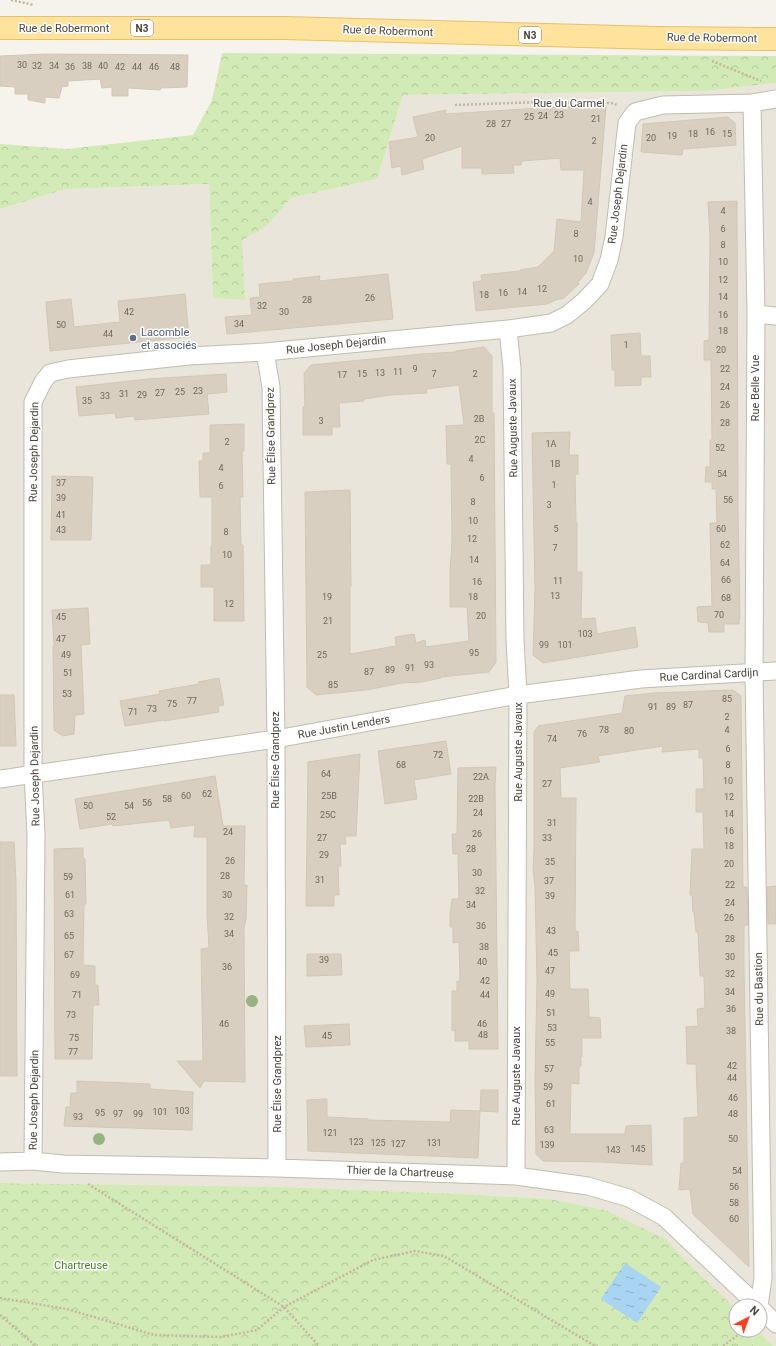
<svg xmlns="http://www.w3.org/2000/svg" width="776" height="1346" viewBox="0 0 776 1346" font-family="Roboto,sans-serif">
	<defs>
		<pattern id="forest-crowns" width="20" height="18" patternUnits="userSpaceOnUse"><rect width="20" height="18" fill="#d2eab5"/><path d="M2 6a3 3 0 1 1 6 0M12 15a3 3 0 1 1 6 0" fill="none" stroke="#b6ca9c"/></pattern>
		<pattern id="water-ripples" width="26" height="14" patternUnits="userSpaceOnUse"><rect width="26" height="14" fill="#a9d4f2"/><path d="M2 4q2-2 4 0t4 0M15 11q2-2 4 0t4 0" fill="none" stroke="#8caec5"/></pattern>
	</defs>
	<rect width="100%" height="100%" fill="#f6f3ec"/>
	<path fill="#eae5da" d="M776,83V1346H773L757,1330H760V1306H736V1309L685,1260L666,1239L606,1210L549,1199L464,1194L285,1187L0,1183V209L66,189L209,184L213,298L245,300L241,240L267,226L291,198L377,179L403,95L706,91Z"/>
	<path fill="#d2eab5" d="M752,1330H757L773,1346H753Z"/>
	<path fill="url(#forest-crowns)" d="M222,53L776,56V83L706,91L403,95L377,179L291,198L267,226L242,240L245,300L213,298L209,184L66,189L0,209V144L67,149L193,135L212,100Z
		M0,1183L285,1187L464,1194L549,1199L606,1210L666,1239L685,1260L736,1309V1330H752L753,1346H0Z"/>
	<path fill="url(#water-ripples)" d="M625,1263L661,1287L637,1323L601,1299Z"/>
	<path fill="#d8cfc1" stroke="#d3c7b4" d="M45,54L188,55L187,87L161,88L160,90L128,88V96H112V87L102,88L100,79L68,81V86L62,87L59,98L45,97V103L28,100V94H15V87L0,86V56Z
		M588,105L606,106L594,253L586,273L578,282L579,284L564,298L556,300L547,304L476,311L473,282L482,281L481,275L520,271V270L538,267L554,251L557,219L581,222L584,170H561L560,158L522,161L521,165H513L514,173L482,174V168H462V146L422,159L424,169L402,175L401,166L392,168L389,142L418,137L413,117L446,110V114Z
		M728,117L735,123L736,145L683,149L682,155L641,152L643,124Z
		M737,201L738,511L740,619H739V624H724V632H709L708,623L698,622L697,607L712,606L710,523H717L716,489H712V482H705L706,467H710V440H712L711,360H704V341L709,340L710,236L708,202Z
		M388,274L393,319L227,334L225,317L252,315L250,298L260,297L259,284L293,281V279L320,276L319,281Z
		M185,294L189,337L50,351L46,302L71,299L74,327L120,322L118,301Z
		M640,333L641,356H650L651,377H641V385L615,386V370H612L611,335Z
		M484,347L492,356V413H494L496,662L489,672L441,677V678L422,682L402,683L366,690L316,695L307,687L305,492L350,490L351,586H350V654L396,646L395,637L414,634L416,643L425,640L426,647L469,641L467,607H450V571L452,541L451,464H447L446,426L464,425L459,385L426,389L427,393L390,395L364,399V401L339,403L340,427H332V435H303V407H305L304,373L311,365L422,354L456,352V351Z
		M226,374L227,392L207,394L209,414L135,420L134,416L116,418L115,413L79,416L76,387L148,379Z
		M244,424V451H242L243,497H240L241,545H243L244,621H214V587H201V565H211V546L212,545V497H200L199,461H203V453H210V425Z
		M570,432L569,455H578V474H575L576,523H577V572H582L581,619L595,618L597,634L635,627L638,647L543,663L533,655L535,590L532,433Z
		M52,476L93,477L91,540H51Z
		M88,608L90,644L81,645L84,714L75,715L74,734L63,736L54,730L53,646H54L52,610Z
		M219,678L224,705L218,706L219,712L164,721V720L125,726L120,701L160,694L159,691L199,684L198,682Z
		M733,690L741,696L743,887H747L748,925H744V966L749,1267L693,1214L690,1189L679,1190L681,1163H684V1118L698,1117L696,1064H687L686,1027L698,1026L697,1009L705,1008L704,976H700L698,932H696L694,912H693L692,895H690L692,849H704L703,812H696V789H704L703,758H699V749L662,752L663,746L598,756L600,762L560,768L561,798H576L575,931H578L579,951H569L570,989H588L589,1017L600,1018L601,1038H582V1057L581,1056V1066H579V1084L571,1083L570,1134H625L626,1126L651,1125L652,1165L600,1162L543,1161L536,1154L535,1079L537,981L535,886L533,870L534,848V732L538,726L622,713L625,696L653,693Z
		M0,695H14L16,746H0Z
		M446,741L451,774L414,780L417,799L385,804L378,751Z
		M360,754L356,836H345L346,844H340L341,866H338L339,895H334V906H306L308,762Z
		M496,767L495,787L498,1049H469V1041H455V1030L452,1031V991H457V981H460L459,942L453,943V927H450V915L452,899H459L458,854H453L452,834H457L458,768Z
		M215,776L223,826H245L244,885H247L246,919L244,928L245,1082L204,1081L200,1088L177,1061H203L201,949L209,948L207,913V837H194L195,825L171,828L169,820L113,826L112,824L80,829L75,799Z
		M0,842H14L16,882L17,1076H0Z
		M83,848V858L85,859L86,904H84L83,965L95,966V985H98L99,1005H93L92,1059H55L54,849Z
		M776,886V924H768L767,887Z
		M307,954H341L342,975L307,976Z
		M349,1024L350,1045L306,1047L304,1026Z
		M77,1081L150,1084V1089L193,1092L192,1130L64,1126L66,1107H70L71,1093H77Z
		M481,1090H498V1112L480,1111L478,1158L308,1151L307,1100L327,1099V1117L368,1119V1120L450,1122L451,1110L480,1111Z"/>
	<g fill="none" stroke-linecap="round" stroke-linejoin="round">
		<g stroke="#c2bbae" stroke-width="19">
			<path id="minor" d="M752,103L756,314L754,672L763,1278L759,1306
				M756,314L776,316
				M508,329L512,368L515,640L518,695L516,1176
				M265,352L271,387L276,739L277,1168
				M0,779L276,739L518,695L641,679L776,671
				M33,1161L36,835L33,773V402L43,382L50,373L68,369L189,356L265,352L508,329L551,323L567,315L584,301L600,284L609,260L614,237L627,123L635,112L663,105L752,103L776,99
				M0,1162L33,1161L63,1164L277,1168L516,1176L588,1186L629,1198L664,1217L758,1306
				M760,1308L776,1324"/>
		</g>
		<g stroke="#e6c16a" stroke-width="24">
			<path id="primary" d="M0,28H284L658,38L776,39"/>
		</g>
		<path stroke="#c4b79f" stroke-width="2.5" stroke-dasharray="2 2" stroke-linecap="butt" d="M11,0L34,5
			M712,61L761,81
			M455,105L540,102L611,103L618,105
			M88,1184L284,1307L319,1346
			M0,1298L67,1309L154,1335L221,1337L257,1330L284,1307L373,1260L415,1251L444,1256L595,1346
			M0,1315L36,1346
			M0,1345V1346
			M723,1346L745,1330"/>
		<use href="#minor" stroke="#fff" stroke-width="17"/>
		<use href="#primary" stroke="#ffe39c" stroke-width="22"/>
	</g>
	<g fill="#97b381">
		<circle cx="252" cy="1001" r="6"/>
		<circle cx="99" cy="1139" r="6"/>
	</g>
	<circle fill="#5c6f8a" stroke="#fff" stroke-width="1.5" cx="133" cy="338" r="4"/>
	<g text-anchor="middle" dominant-baseline="central" stroke-width="3" stroke-linejoin="round" paint-order="stroke">
		<g font-size="9" fill="#6e675b">
			<text x="22" y="65">30</text>
			<text x="37" y="66">32</text>
			<text x="54" y="66">34</text>
			<text x="87" y="66">38</text>
			<text x="103" y="66">40</text>
			<text x="70" y="67">36</text>
			<text x="120" y="67">42</text>
			<text x="137" y="67">44</text>
			<text x="154" y="67">46</text>
			<text x="175" y="67">48</text>
			<text x="559" y="115">23</text>
			<text x="543" y="116">24</text>
			<text x="529" y="117">25</text>
			<text x="596" y="119">21</text>
			<text x="491" y="124">28</text>
			<text x="506" y="124">27</text>
			<text x="710" y="132">16</text>
			<text x="693" y="134">18</text>
			<text x="727" y="134">15</text>
			<text x="672" y="136">19</text>
			<text x="430" y="138">20</text>
			<text x="651" y="138">20</text>
			<text x="594" y="141">2</text>
			<text x="590" y="202">4</text>
			<text x="723" y="211">4</text>
			<text x="723" y="229">6</text>
			<text x="576" y="234">8</text>
			<text x="723" y="245">8</text>
			<text x="578" y="259">10</text>
			<text x="723" y="262">10</text>
			<text x="723" y="280">12</text>
			<text x="542" y="289">12</text>
			<text x="522" y="292">14</text>
			<text x="503" y="293">16</text>
			<text x="484" y="295">18</text>
			<text x="723" y="297">14</text>
			<text x="370" y="298">26</text>
			<text x="307" y="300">28</text>
			<text x="262" y="306">32</text>
			<text x="129" y="312">42</text>
			<text x="284" y="312">30</text>
			<text x="723" y="315">16</text>
			<text x="239" y="324">34</text>
			<text x="61" y="325">50</text>
			<text x="723" y="331">18</text>
			<text x="108" y="334">44</text>
			<text x="626" y="345">1</text>
			<text x="721" y="350">20</text>
			<text x="415" y="369">9</text>
			<text x="725" y="369">22</text>
			<text x="398" y="372">11</text>
			<text x="380" y="373">13</text>
			<text x="362" y="374">15</text>
			<text x="434" y="374">7</text>
			<text x="475" y="374">2</text>
			<text x="342" y="375">17</text>
			<text x="725" y="387">24</text>
			<text x="198" y="391">23</text>
			<text x="180" y="392">25</text>
			<text x="160" y="393">27</text>
			<text x="124" y="394">31</text>
			<text x="142" y="395">29</text>
			<text x="105" y="396">33</text>
			<text x="87" y="401">35</text>
			<text x="725" y="405">26</text>
			<text x="479" y="419">2B</text>
			<text x="321" y="421">3</text>
			<text x="725" y="423">28</text>
			<text x="480" y="440">2C</text>
			<text x="227" y="442">2</text>
			<text x="551" y="444">1A</text>
			<text x="720" y="448">52</text>
			<text x="471" y="459">4</text>
			<text x="555" y="464">1B</text>
			<text x="221" y="468">4</text>
			<text x="722" y="474">54</text>
			<text x="482" y="478">6</text>
			<text x="61" y="483">37</text>
			<text x="554" y="485">1</text>
			<text x="221" y="486">6</text>
			<text x="61" y="498">39</text>
			<text x="728" y="500">56</text>
			<text x="473" y="502">8</text>
			<text x="549" y="505">3</text>
			<text x="61" y="515">41</text>
			<text x="473" y="521">10</text>
			<text x="556" y="529">5</text>
			<text x="721" y="529">60</text>
			<text x="61" y="530">43</text>
			<text x="226" y="532">8</text>
			<text x="472" y="539">12</text>
			<text x="725" y="545">62</text>
			<text x="555" y="548">7</text>
			<text x="227" y="555">10</text>
			<text x="474" y="560">14</text>
			<text x="725" y="563">64</text>
			<text x="726" y="580">66</text>
			<text x="558" y="581">11</text>
			<text x="477" y="582">16</text>
			<text x="555" y="596">13</text>
			<text x="327" y="597">19</text>
			<text x="473" y="597">18</text>
			<text x="726" y="598">68</text>
			<text x="229" y="604">12</text>
			<text x="719" y="615">70</text>
			<text x="481" y="616">20</text>
			<text x="61" y="617">45</text>
			<text x="328" y="621">21</text>
			<text x="585" y="634">103</text>
			<text x="61" y="639">47</text>
			<text x="544" y="645">99</text>
			<text x="565" y="645">101</text>
			<text x="474" y="653">95</text>
			<text x="66" y="655">49</text>
			<text x="322" y="655">25</text>
			<text x="429" y="665">93</text>
			<text x="410" y="668">91</text>
			<text x="390" y="670">89</text>
			<text x="369" y="672">87</text>
			<text x="68" y="673">51</text>
			<text x="333" y="685">85</text>
			<text x="67" y="694">53</text>
			<text x="727" y="699">85</text>
			<text x="192" y="701">77</text>
			<text x="172" y="704">75</text>
			<text x="688" y="705">87</text>
			<text x="653" y="707">91</text>
			<text x="671" y="707">89</text>
			<text x="152" y="709">73</text>
			<text x="133" y="712">71</text>
			<text x="727" y="717">2</text>
			<text x="604" y="730">78</text>
			<text x="727" y="730">4</text>
			<text x="629" y="731">80</text>
			<text x="582" y="734">76</text>
			<text x="552" y="739">74</text>
			<text x="728" y="749">6</text>
			<text x="438" y="755">72</text>
			<text x="401" y="765">68</text>
			<text x="728" y="765">8</text>
			<text x="326" y="774">64</text>
			<text x="481" y="777">22A</text>
			<text x="728" y="781">10</text>
			<text x="547" y="784">27</text>
			<text x="207" y="794">62</text>
			<text x="186" y="796">60</text>
			<text x="329" y="796">25B</text>
			<text x="729" y="797">12</text>
			<text x="167" y="799">58</text>
			<text x="476" y="799">22B</text>
			<text x="147" y="803">56</text>
			<text x="88" y="806">50</text>
			<text x="129" y="806">54</text>
			<text x="478" y="813">24</text>
			<text x="729" y="814">14</text>
			<text x="328" y="815">25C</text>
			<text x="111" y="817">52</text>
			<text x="552" y="823">31</text>
			<text x="729" y="831">16</text>
			<text x="228" y="832">24</text>
			<text x="477" y="834">26</text>
			<text x="322" y="838">27</text>
			<text x="547" y="838">33</text>
			<text x="729" y="846">18</text>
			<text x="471" y="849">28</text>
			<text x="324" y="855">29</text>
			<text x="230" y="861">26</text>
			<text x="550" y="862">35</text>
			<text x="729" y="864">20</text>
			<text x="477" y="873">30</text>
			<text x="225" y="876">28</text>
			<text x="68" y="877">59</text>
			<text x="320" y="880">31</text>
			<text x="549" y="881">37</text>
			<text x="730" y="885">22</text>
			<text x="480" y="891">32</text>
			<text x="70" y="895">61</text>
			<text x="227" y="895">30</text>
			<text x="550" y="896">39</text>
			<text x="730" y="903">24</text>
			<text x="471" y="905">34</text>
			<text x="69" y="914">63</text>
			<text x="229" y="917">32</text>
			<text x="729" y="918">26</text>
			<text x="481" y="926">36</text>
			<text x="551" y="931">43</text>
			<text x="229" y="934">34</text>
			<text x="69" y="936">65</text>
			<text x="730" y="939">28</text>
			<text x="484" y="947">38</text>
			<text x="553" y="953">45</text>
			<text x="69" y="955">67</text>
			<text x="730" y="957">30</text>
			<text x="324" y="960">39</text>
			<text x="482" y="962">40</text>
			<text x="227" y="967">36</text>
			<text x="550" y="971">47</text>
			<text x="730" y="974">32</text>
			<text x="75" y="975">69</text>
			<text x="485" y="981">42</text>
			<text x="730" y="992">34</text>
			<text x="550" y="994">49</text>
			<text x="77" y="995">71</text>
			<text x="485" y="995">44</text>
			<text x="731" y="1009">36</text>
			<text x="551" y="1013">51</text>
			<text x="71" y="1015">73</text>
			<text x="224" y="1024">46</text>
			<text x="482" y="1024">46</text>
			<text x="552" y="1028">53</text>
			<text x="731" y="1031">38</text>
			<text x="483" y="1035">48</text>
			<text x="327" y="1036">45</text>
			<text x="74" y="1038">75</text>
			<text x="550" y="1043">55</text>
			<text x="73" y="1052">77</text>
			<text x="732" y="1066">42</text>
			<text x="549" y="1069">57</text>
			<text x="732" y="1078">44</text>
			<text x="548" y="1087">59</text>
			<text x="733" y="1098">46</text>
			<text x="551" y="1104">61</text>
			<text x="182" y="1111">103</text>
			<text x="160" y="1112">101</text>
			<text x="100" y="1113">95</text>
			<text x="118" y="1114">97</text>
			<text x="138" y="1114">99</text>
			<text x="733" y="1114">48</text>
			<text x="78" y="1117">93</text>
			<text x="549" y="1130">63</text>
			<text x="330" y="1133">121</text>
			<text x="733" y="1139">50</text>
			<text x="356" y="1142">123</text>
			<text x="378" y="1143">125</text>
			<text x="434" y="1143">131</text>
			<text x="398" y="1144">127</text>
			<text x="547" y="1145">139</text>
			<text x="638" y="1149">145</text>
			<text x="613" y="1150">143</text>
			<text x="737" y="1171">54</text>
			<text x="734" y="1187">56</text>
			<text x="734" y="1203">58</text>
			<text x="734" y="1219">60</text>
		</g>
		<g fill="#fff" stroke="#817c74" stroke-width="1">
			<rect x="131" y="20" width="22" height="16" rx="3"/>
			<rect x="519" y="27" width="22" height="16" rx="3"/>
		</g>
		<g font-size="10" font-weight="bold" fill="#4b4439">
			<text x="142" y="28">N3</text>
			<text x="530" y="35">N3</text>
		</g>
		<g font-size="11" fill="#4b4439" stroke="#fff">
			<text x="64" y="28">Rue de Robermont</text>
			<text transform="translate(388 31) rotate(2)">Rue de Robermont</text>
			<text transform="translate(712 38) rotate(1)">Rue de Robermont</text>
			<text x="569" y="103">Rue du Carmel</text>
			<text transform="translate(618 194) rotate(-83)">Rue Joseph Dejardin</text>
			<text transform="translate(336 345) rotate(-6)">Rue Joseph Dejardin</text>
			<text transform="translate(755 388) rotate(-90)">Rue Belle Vue</text>
			<text transform="translate(513 428) rotate(-91)">Rue Auguste Javaux</text>
			<text transform="translate(271 436) rotate(-91)">Rue Élise Grandprez</text>
			<text transform="translate(34 452) rotate(-89)">Rue Joseph Dejardin</text>
			<text transform="translate(709 675) rotate(-3)">Rue Cardinal Cardijn</text>
			<text transform="translate(344 727) rotate(-10)">Rue Justin Lenders</text>
			<text transform="translate(518 752) rotate(-90)">Rue Auguste Javaux</text>
			<text transform="translate(275 760) rotate(-90)">Rue Élise Grandprez</text>
			<text transform="translate(35 776) rotate(-91)">Rue Joseph Dejardin</text>
			<text transform="translate(759 989) rotate(-91)">Rue du Bastion</text>
			<text transform="translate(516 1076) rotate(-90)">Rue Auguste Javaux</text>
			<text transform="translate(277 1084) rotate(-90)">Rue Élise Grandprez</text>
			<text transform="translate(34 1100) rotate(-89)">Rue Joseph Dejardin</text>
			<text transform="translate(400 1172) rotate(2)">Thier de la Chartreuse</text>
		</g>
		<g font-size="11" fill="#4e5e75" stroke="#fff" text-anchor="start">
			<text x="141" y="332">Lacomble<tspan x="141" dy="13">et associés</tspan></text>
		</g>
		<g font-size="11" fill="#4a7f2a" stroke="#fff">
			<text x="81" y="1265">Chartreuse</text>
		</g>
	</g>
	<g transform="translate(748 1318) rotate(41)"><circle r="19" fill="#ffffff" stroke="#b7b4b0"/>
	<path d="M0-3L7 15L0 10L-7 15Z" fill="#fc3f1d"/>
	<text y="-6" font-size="11" font-weight="bold" text-anchor="middle" fill="#4b4439">N</text>
	</g>
</svg>
